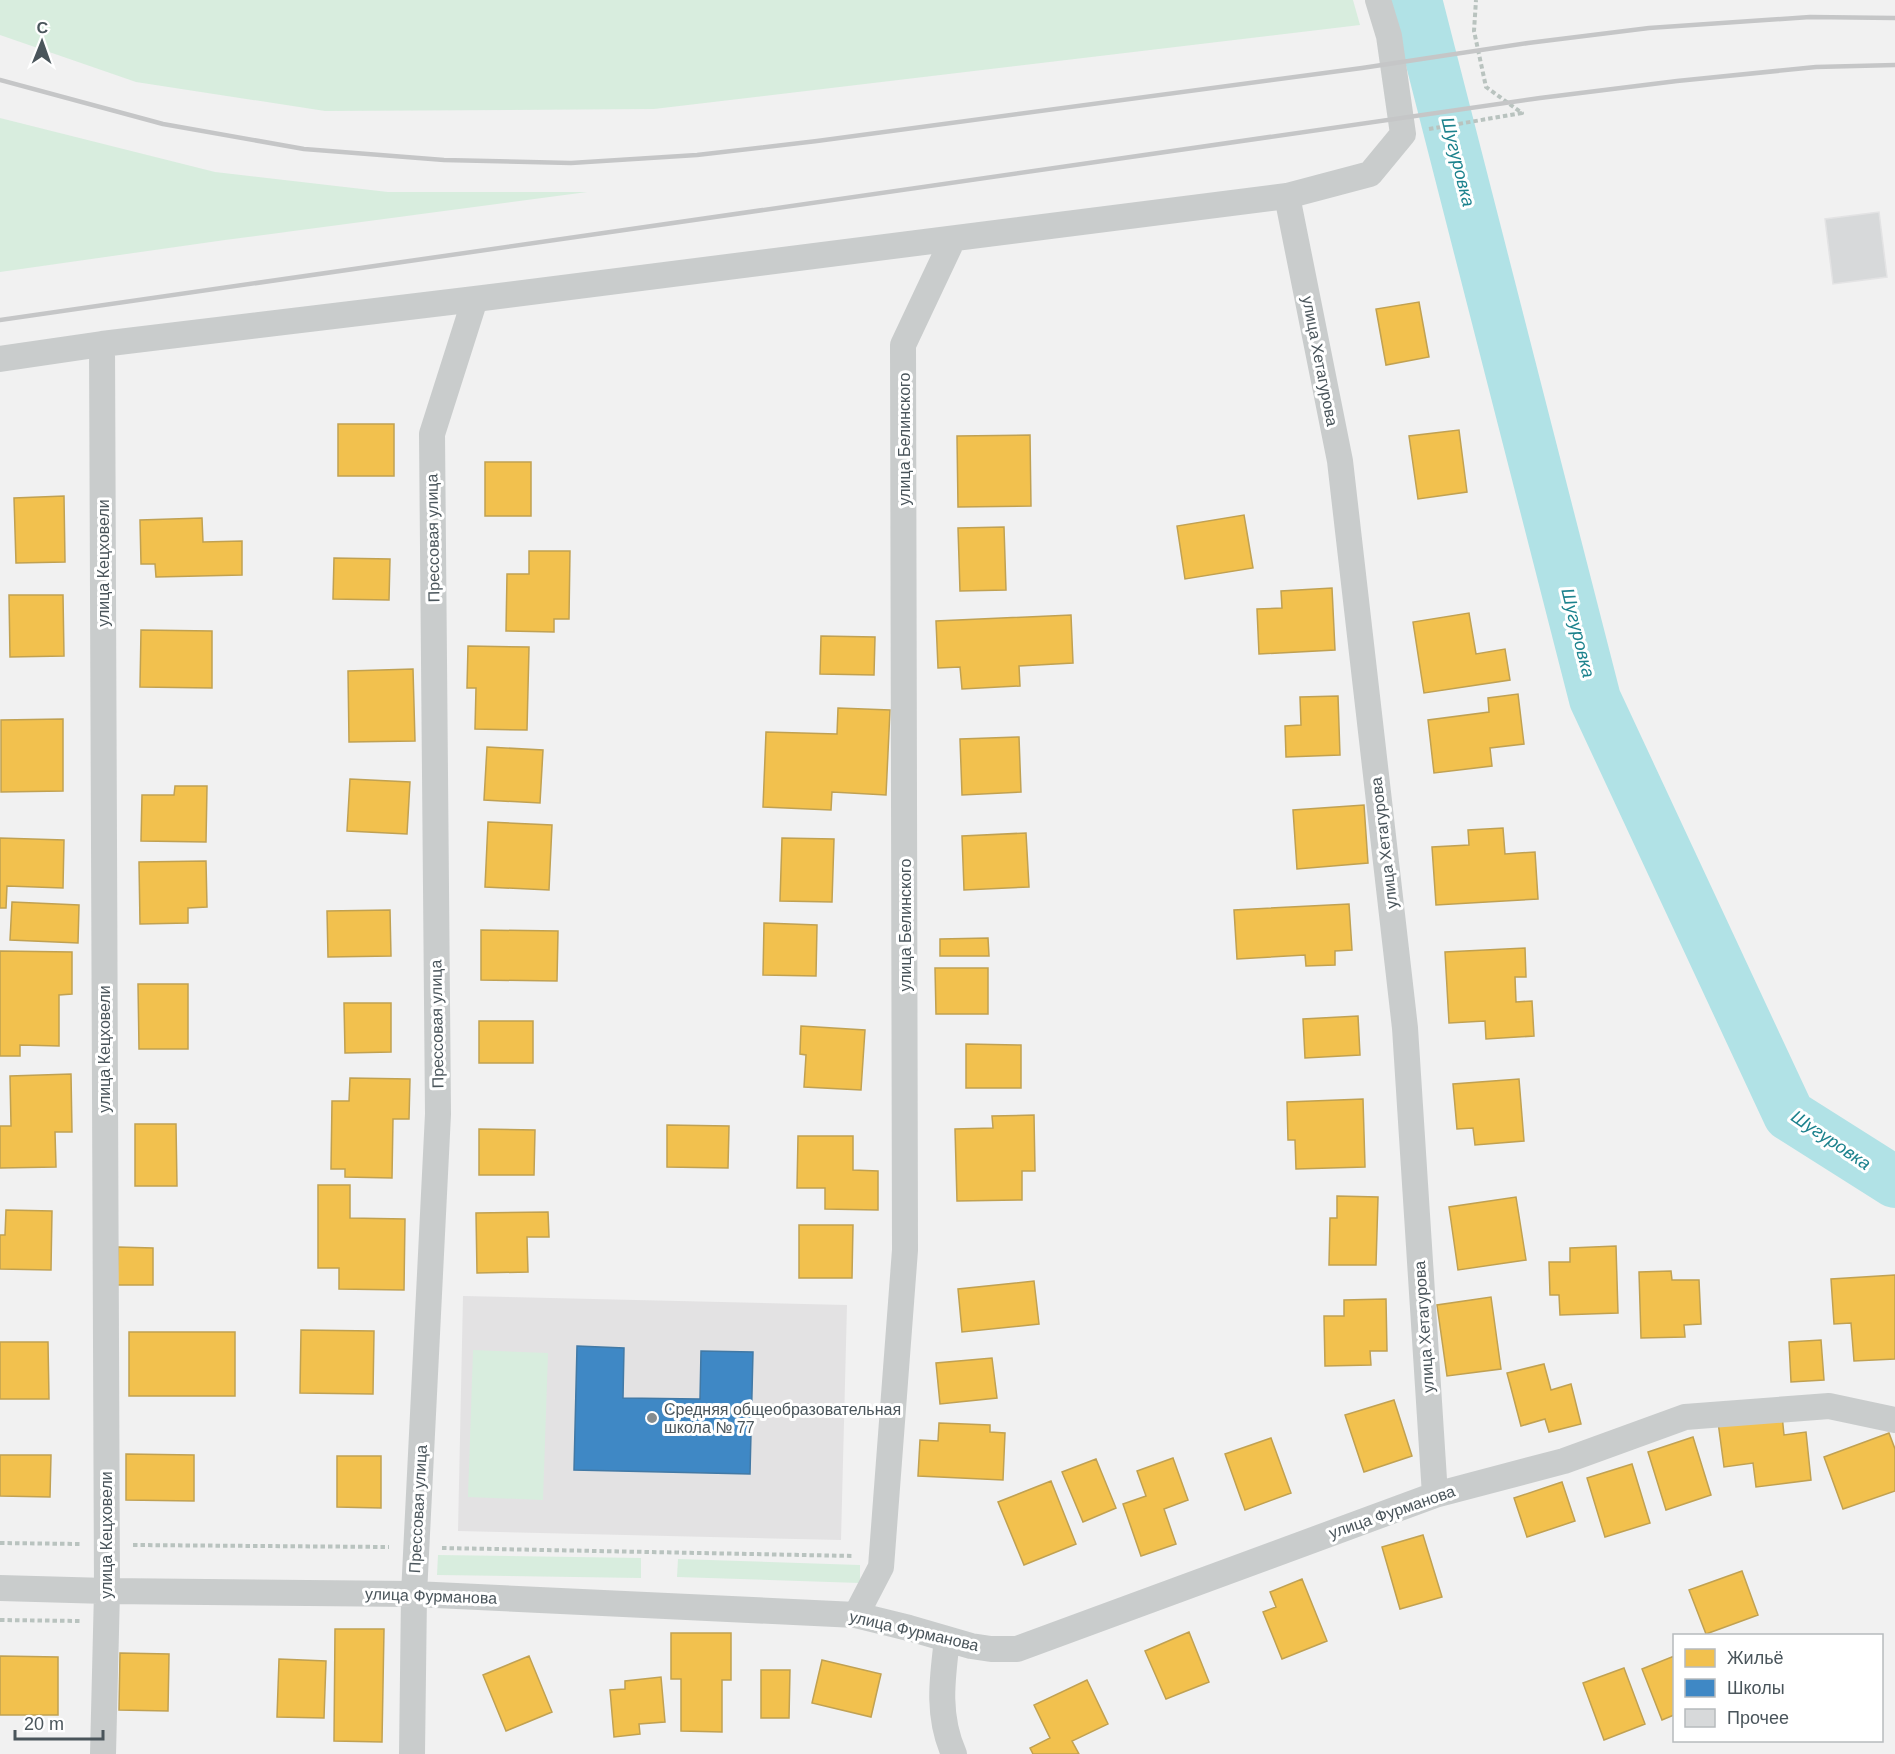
<svg xmlns="http://www.w3.org/2000/svg" width="1895" height="1754" viewBox="0 0 1895 1754" font-family="Arial,sans-serif">
	<rect width="100%" height="100%" fill="#f1f1f1"/>
	<path fill="#e3e2e3" d="M463,1296L847,1305L841,1540L458,1531Z"/>
	<path fill="#d8edde" d="M0,0H1353L1360,25L654,109L325,111L136,82L0,35Z
		M0,118L215,172L388,192H587L225,240L0,272Z
		M473,1350L548,1353L543,1500L468,1497Z
		M438,1555L641,1558V1578L437,1575Z
		M678,1559L860,1565V1583L677,1577Z"/>
	<path fill="#f2c14e" stroke="#c0a152" stroke-width="1.5" d="M1419,302L1429,357L1386,365L1376,309Z
		M338,424H394V476H338Z
		M1459,430L1467,492L1418,499L1409,436Z
		M1030,435L1031,506L958,507L957,436Z
		M485,462H531V516H485Z
		M64,496L65,562L16,563L14,498Z
		M1244,515L1253,568L1185,579L1177,526Z
		M202,518L203,542L242,541V575L156,577L155,564H141L140,520Z
		M1004,527L1006,590L960,591L958,528Z
		M529,551H570L569,619H554V632L506,631L507,574H529Z
		M334,558L390,559L389,600L333,599Z
		M1332,588L1335,650L1259,654L1257,609L1282,608L1281,591Z
		M9,595H63L64,656L10,657Z
		M1469,613L1476,654L1505,649L1510,680L1424,693L1413,622Z
		M1071,615L1073,663L1019,666L1020,686L962,689L960,667L938,668L936,621Z
		M141,630L212,631V688L140,687Z
		M821,636L875,637L874,675L820,674Z
		M468,646L529,647L527,730L475,729L476,688H467Z
		M413,669L415,741L349,742L348,671Z
		M1518,694L1524,744L1490,748L1492,766L1434,773L1428,720L1489,712L1488,698Z
		M1338,696L1340,755L1286,757L1285,726L1301,725L1300,697Z
		M838,708L890,710L886,795L832,792L831,810L763,807L766,732L837,734Z
		M63,719V791L1,792V720Z
		M1019,737L1021,792L962,795L960,739Z
		M487,747L543,750L540,803L484,800Z
		M350,779L410,782L407,834L347,831Z
		M175,786H207L206,842L141,841L142,795H174Z
		M1364,805L1368,863L1297,869L1293,810Z
		M488,822L552,825L549,890L485,887Z
		M1503,828L1505,854L1535,852L1538,899L1436,905L1432,847L1469,845L1468,830Z
		M1026,833L1029,887L964,890L962,836Z
		M0,838L64,840L63,888L7,886L6,908H0Z
		M782,838L834,839L832,902L780,901Z
		M206,861L207,907L188,908V923L140,924L139,862Z
		M12,902L79,905L78,943L10,940Z
		M1349,904L1352,950L1335,951V965L1306,966L1305,955L1237,959L1234,910Z
		M390,910L391,956L328,957L327,911Z
		M764,923L817,925L816,976L763,975Z
		M481,930L558,931L557,981L481,980Z
		M988,938L989,956H940V939Z
		M1525,948L1526,977H1515L1516,1002L1532,1001L1534,1036L1486,1039L1485,1021L1449,1023L1445,952Z
		M0,951L72,952V994L59,995V1046L20,1045V1056H0Z
		M935,968H988V1014H936Z
		M138,984H188V1049H139Z
		M344,1003H391V1052L345,1053Z
		M1358,1016L1360,1055L1305,1058L1303,1019Z
		M479,1021H533V1063H479Z
		M801,1026L865,1030L861,1090L804,1087L806,1055L800,1054Z
		M966,1044L1021,1045V1088H966Z
		M71,1074L72,1132H55L56,1167L0,1168V1126H11L10,1076Z
		M350,1078L410,1079L409,1119H393L392,1178L345,1177V1169H331L332,1101H349Z
		M1519,1079L1524,1141L1475,1145L1473,1128L1457,1129L1453,1084Z
		M1363,1099L1365,1167L1296,1169L1295,1140H1288L1287,1102Z
		M1034,1115L1035,1171H1022V1200L957,1201L955,1129L993,1128L992,1116Z
		M135,1124H176L177,1186H135Z
		M667,1125L729,1126L728,1168L667,1167Z
		M479,1129L535,1130L534,1175H479Z
		M798,1136H853V1170L878,1171V1210L825,1209V1188H797Z
		M318,1185H350V1218L405,1219L404,1290L339,1289V1268H318Z
		M1337,1196L1378,1197L1376,1265H1329L1330,1218H1337Z
		M1516,1197L1526,1260L1458,1270L1449,1207Z
		M6,1210L52,1211L51,1270L0,1269V1235H5Z
		M548,1212L549,1237H527L528,1272L477,1273L476,1213Z
		M799,1225H853L852,1278H799Z
		M1616,1246L1618,1313L1560,1315L1559,1295H1550L1549,1262H1570V1248Z
		M118,1247L153,1248V1285H117Z
		M1671,1271L1672,1280H1699L1701,1324L1684,1325L1685,1337L1641,1338L1639,1272Z
		M1895,1275V1359L1854,1361L1851,1323L1834,1324L1831,1279Z
		M1034,1281L1039,1324L962,1332L958,1289Z
		M1491,1297L1501,1369L1447,1376L1437,1305Z
		M1386,1299L1387,1351H1370L1371,1365L1325,1366L1324,1316H1344V1300Z
		M301,1330L374,1331L373,1394L300,1393Z
		M129,1332H235V1396H129Z
		M1821,1340L1824,1380L1791,1382L1789,1342Z
		M0,1342H48L49,1399H0Z
		M992,1358L997,1398L940,1404L936,1363Z
		M1544,1364L1551,1390L1571,1384L1581,1424L1549,1432L1545,1419L1521,1426L1507,1373Z
		M1394,1400L1412,1456L1364,1472L1345,1415Z
		M1782,1415L1784,1435L1806,1432L1811,1480L1756,1487L1753,1463L1724,1467L1718,1422Z
		M939,1423L990,1425V1432L1005,1433L1003,1480L918,1476L920,1440L938,1441Z
		M1889,1433L1895,1449V1491L1843,1509L1824,1457Z
		M1693,1437L1711,1495L1666,1510L1648,1452Z
		M1271,1438L1291,1493L1245,1510L1225,1454Z
		M126,1454L194,1455V1501L126,1500Z
		M0,1455H51L50,1497L0,1496Z
		M337,1456H381V1508L337,1507Z
		M1173,1458L1188,1500L1164,1509L1176,1544L1141,1556L1123,1504L1146,1496L1137,1471Z
		M1096,1459L1116,1508L1083,1522L1062,1472Z
		M1632,1464L1650,1523L1605,1537L1587,1478Z
		M1051,1481L1076,1544L1024,1565L998,1502Z
		M1562,1482L1575,1521L1527,1537L1514,1498Z
		M1423,1535L1442,1597L1400,1609L1382,1547Z
		M1742,1571L1758,1615L1706,1634L1689,1590Z
		M1302,1579L1327,1641L1282,1659L1263,1612L1276,1607L1270,1592Z
		M335,1629H384L382,1742L334,1741Z
		M1189,1632L1209,1682L1166,1699L1145,1651Z
		M671,1633H731V1680H722V1732L681,1731V1679H671Z
		M120,1653L169,1654L168,1711L119,1710Z
		M0,1656L58,1657V1715H0Z
		M529,1656L552,1712L506,1731L483,1675Z
		M1674,1656V1715L1662,1720L1642,1669Z
		M279,1659L326,1661L324,1718L277,1717Z
		M822,1660L881,1674L871,1717L812,1703Z
		M1624,1668L1645,1724L1604,1740L1583,1683Z
		M761,1670H790L789,1718H761Z
		M661,1677L665,1722L639,1724L640,1734L614,1737L610,1690L625,1689V1681Z
		M1087,1680L1108,1724L1072,1741L1079,1754H1033L1030,1748L1050,1738L1034,1705Z"/>
	<path fill="#3f88c5" stroke="#4279a5" stroke-width="1.5" d="M577,1346L624,1348L623,1398L700,1399L701,1351L753,1352L750,1474L574,1470Z"/>
	<g fill="none" stroke-linecap="round" stroke-linejoin="round">
		<path stroke="#b1e2e6" stroke-width="52" d="M1416,0L1595,699L1789,1115L1895,1182"/>
	</g>
	<path fill="#d7d9da" stroke="#e3e3e4" stroke-width="1.5" d="M1879,212L1887,277L1833,284L1825,219Z"/>
	<g fill="none" stroke-linecap="round" stroke-linejoin="round">
		<path stroke="#b9c3bf" stroke-width="4" stroke-dasharray="4.5 3" stroke-linecap="butt" d="M1429,129L1522,113L1486,87L1474,31L1476,0
			M0,1543L80,1544
			M133,1545L389,1547
			M442,1548L854,1556
			M0,1620L80,1621"/>
		<path stroke="#c9cccc" stroke-width="26" d="M1287,196L1340,461L1405,1028L1435,1495
			M102,344L107,1591L103,1754
			M0,359L102,344L475,299L1287,196L1370,174L1403,134L1389,36L1378,0
			M0,1588L107,1591L414,1594L856,1615L909,1628L971,1646L991,1649H1017L1435,1495L1564,1461L1685,1417L1829,1406L1895,1420
			M856,1615L881,1567L905,1250L903,345L953,239
			M947,1640C942,1680 937,1716 954,1754
			M412,1754L414,1594L438,1114L432,434L475,299"/>
		<path stroke="#c5c6c7" stroke-width="4.5" d="M0,80L163,124L304,149L444,160L571,163L697,155L817,141L1362,68L1528,43L1649,28L1810,17L1895,18
			M0,320L1540,98L1677,81L1816,67L1895,65"/>
	</g>
	<circle fill="#848c90" stroke="#fff" stroke-width="2" cx="652" cy="1418" r="6"/>
	<g text-anchor="middle" dominant-baseline="central" stroke-width="6" stroke-linejoin="round" paint-order="stroke">
		<g font-size="16" fill="#4a555b" stroke="#fff">
			<text transform="translate(1320 361) rotate(79)">улица Хетагурова</text>
			<text transform="translate(904 439) rotate(-90)">улица Белинского</text>
			<text transform="translate(433 538) rotate(-91)">Прессовая улица</text>
			<text transform="translate(103 563) rotate(-90)">улица Кецховели</text>
			<text transform="translate(1384 843) rotate(-97)">улица Хетагурова</text>
			<text transform="translate(905 925) rotate(-90)">улица Белинского</text>
			<text transform="translate(437 1024) rotate(-91)">Прессовая улица</text>
			<text transform="translate(104 1049) rotate(-90)">улица Кецховели</text>
			<text transform="translate(1424 1327) rotate(-94)">улица Хетагурова</text>
			<text transform="translate(418 1509) rotate(-87)">Прессовая улица</text>
			<text transform="translate(1392 1512) rotate(-19)">улица Фурманова</text>
			<text transform="translate(106 1535) rotate(-90)">улица Кецховели</text>
			<text transform="translate(431 1596) rotate(2)">улица Фурманова</text>
			<text transform="translate(914 1631) rotate(13)">улица Фурманова</text>
		</g>
		<g font-size="16" fill="#4a555b" stroke="#fff" text-anchor="start">
			<text x="664" y="1409">Средняя общеобразовательная<tspan x="664" dy="18">школа № 77</tspan></text>
		</g>
		<g font-size="18" font-style="italic" fill="#1c828d" stroke="#fff">
			<text transform="translate(1458 162) rotate(76)">Шугуровка</text>
			<text transform="translate(1578 633) rotate(76)">Шугуровка</text>
			<text transform="translate(1831 1140) rotate(34)">Шугуровка</text>
		</g>
	</g>
	<rect x="1673" y="1634" width="210" height="108" fill="#ffffff" stroke="#b7bbbd" stroke-width="1.5"/>
	<rect x="1685" y="1649" width="30" height="18" fill="#f2c14e" stroke="#b7bbbd" stroke-width="1.5"/>
	<text x="1727" y="1664" font-size="18" fill="#4a555b">Жильё</text>
	<rect x="1685" y="1679" width="30" height="18" fill="#3f88c5" stroke="#b7bbbd" stroke-width="1.5"/>
	<text x="1727" y="1694" font-size="18" fill="#4a555b">Школы</text>
	<rect x="1685" y="1709" width="30" height="18" fill="#d7d9da" stroke="#b7bbbd" stroke-width="1.5"/>
	<text x="1727" y="1724" font-size="18" fill="#4a555b">Прочее</text>
	<g transform="translate(42 42) rotate(1)" stroke="#ffffff" stroke-width="4.5" paint-order="stroke">
	<path d="M0-4.5L10 22L0 15L-10 22Z" fill="#4a555b"/>
	<text y="-9" font-size="16" font-weight="bold" text-anchor="middle" fill="#4a555b">С</text>
	</g>
	<path d="M15 1730v9h88v-9" fill="none" stroke="#4a555b" stroke-width="3"/>
	<text x="24" y="1730" font-size="18" fill="#4a555b" stroke="#ffffff" stroke-width="4.5" paint-order="stroke">20 m</text>
</svg>
